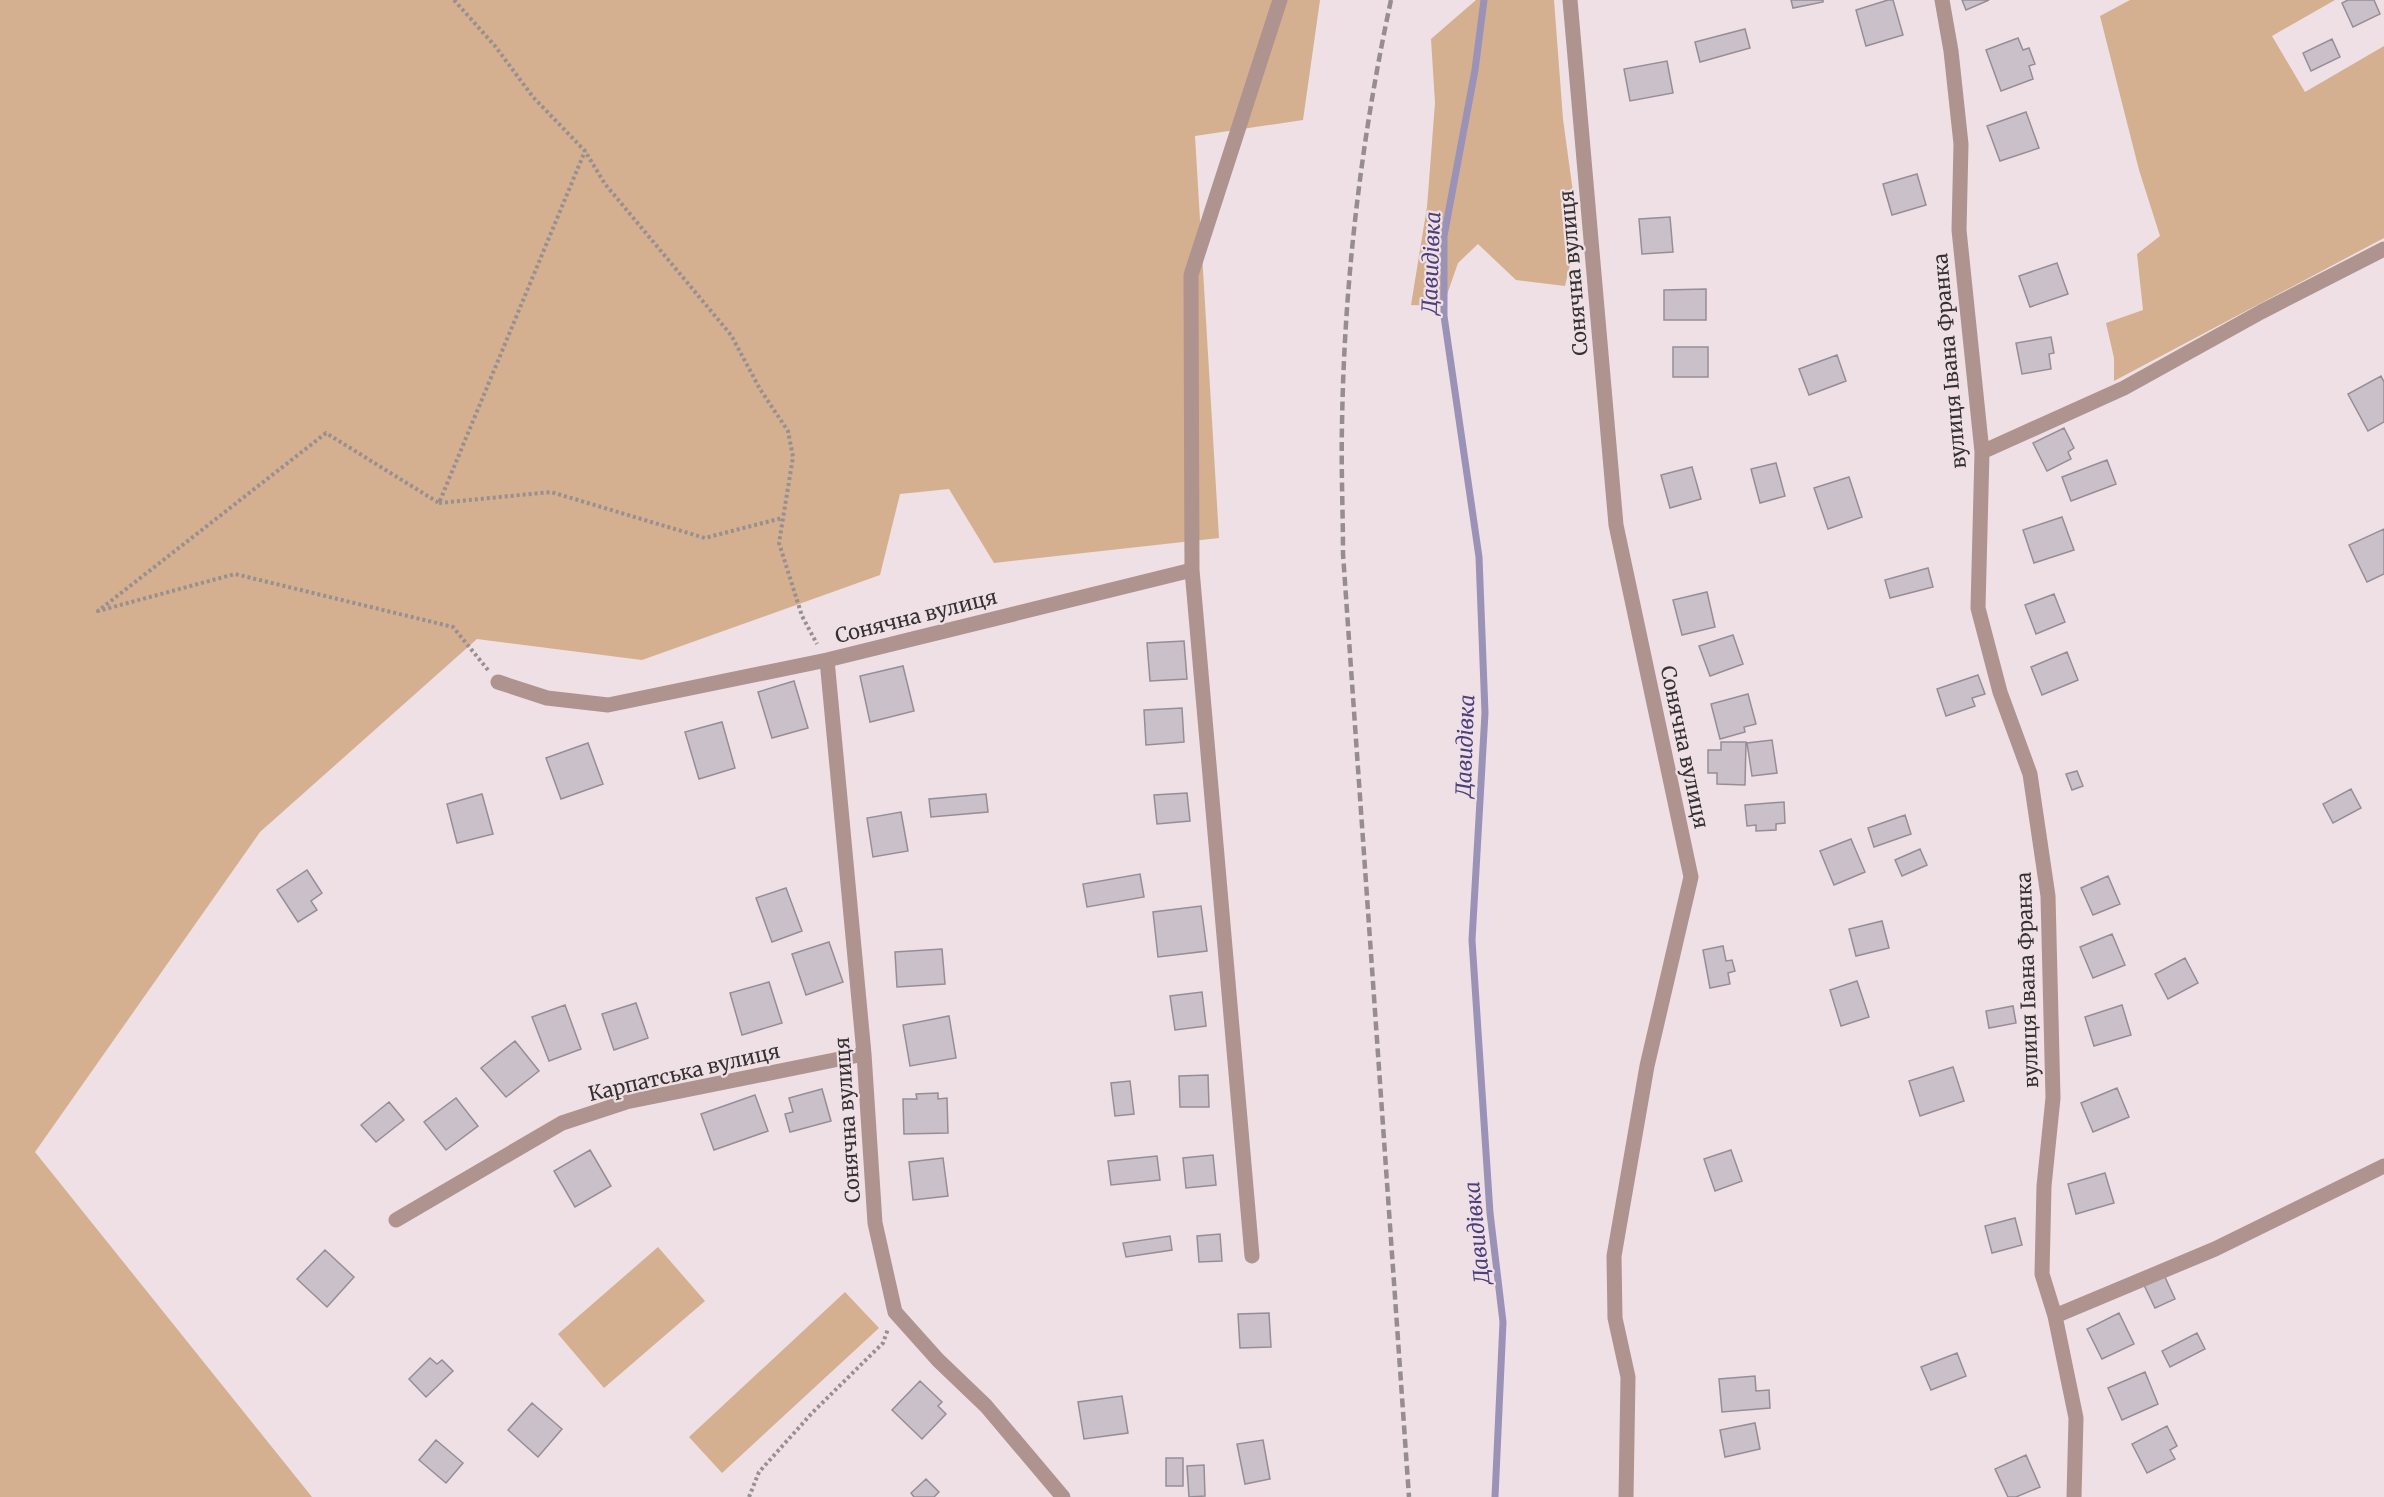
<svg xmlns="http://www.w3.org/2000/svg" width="2384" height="1497" viewBox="0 0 2384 1497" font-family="Merriweather,serif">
	<rect width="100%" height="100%" fill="#eee0e4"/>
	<path fill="#d4b090" d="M0,0H1320L1303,120L1195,136L1219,538L994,563L949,489L900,494L880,575L642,660L477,639L260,832L35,1152L312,1497H0Z
		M1476,0H1554L1563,119L1578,229L1565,286L1516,280L1478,244L1458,263L1443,306L1411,305L1427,207L1435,103L1431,39Z
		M2130,0H2335L2272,36L2305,92L2384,46V238L2114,381V358L2106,323L2143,310L2137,254L2160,236L2139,170L2100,16Z
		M658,1247L705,1301L604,1388L558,1334Z
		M845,1292L879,1328L722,1473L689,1437Z"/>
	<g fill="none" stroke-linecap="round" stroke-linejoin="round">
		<path stroke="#9a92b7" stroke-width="7" d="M1484,0L1475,70L1444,236V316L1479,557L1485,713L1472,940L1490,1213L1503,1322L1495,1497"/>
	</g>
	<path fill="#c9c0ca" stroke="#968d96" stroke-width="1.5" d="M1791,0H1823V2L1793,8Z
		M1888,0H1893L1903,35L1866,46L1856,10Z
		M1962,0H1989L1966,10Z
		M2348,0H2374L2380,14L2353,27L2342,3Z
		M1745,29L1750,48L1700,62L1695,42Z
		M2018,38L2023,50L2029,48L2035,64L2029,66L2033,79L2001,91L1986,50Z
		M2332,39L2340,57L2311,71L2303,53Z
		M1667,61L1673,93L1630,101L1624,69Z
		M2026,112L2039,148L2000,161L1987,126Z
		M1917,174L1926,205L1892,215L1883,184Z
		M1670,217L1673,252L1642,254L1639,219Z
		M2057,263L2068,294L2030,307L2019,276Z
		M1706,289V320H1664V290Z
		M2051,337L2054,353L2049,354L2051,369L2022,374L2016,343Z
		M1673,347H1708V377H1673Z
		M1837,355L1846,381L1809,395L1799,369Z
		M2381,376L2384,382V422L2368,431L2348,394Z
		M2064,428L2074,448L2068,452L2071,459L2047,471L2033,443Z
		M2107,460L2116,484L2071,501L2062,477Z
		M1776,463L1785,496L1760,503L1751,469Z
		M1692,467L1701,499L1670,508L1661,475Z
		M1849,477L1862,517L1828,529L1814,488Z
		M2062,517L2074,550L2034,563L2023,530Z
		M2384,529V574L2367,582L2349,545Z
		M1928,568L1933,587L1890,598L1885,580Z
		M1707,592L1715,627L1682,635L1673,600Z
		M2054,594L2065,622L2036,634L2025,605Z
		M1733,635L1743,664L1710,676L1699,646Z
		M1184,641L1187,679L1150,681L1147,643Z
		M2067,652L2078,680L2042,695L2031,667Z
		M903,666L914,711L870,722L860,676Z
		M1978,675L1985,694L1972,698L1975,706L1946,716L1937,689Z
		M794,681L808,728L772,738L758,692Z
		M1748,694L1756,724L1744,727L1745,732L1720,739L1711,704Z
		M1182,708L1184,742L1146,745L1144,710Z
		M722,722L735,768L699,779L685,732Z
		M1772,740L1777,773L1752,776L1747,743Z
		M1721,742H1746L1745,785L1717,784V773H1708V750H1721Z
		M588,743L603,784L561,799L546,758Z
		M2077,771L2083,786L2072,790L2066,774Z
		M2351,789L2361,808L2333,823L2323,804Z
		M1187,793L1190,821L1157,824L1154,795Z
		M482,794L493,834L457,843L447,804Z
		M986,794L988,812L931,817L929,799Z
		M1784,802L1785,823L1776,824V830L1756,831V825L1747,826L1745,805Z
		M901,812L908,851L873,857L867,818Z
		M1905,815L1911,834L1874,847L1868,828Z
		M1851,839L1865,872L1834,885L1820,851Z
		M1920,849L1927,865L1902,876L1895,860Z
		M307,870L322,893L311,901L317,910L298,922L277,890Z
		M1140,874L1144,897L1087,907L1083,884Z
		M2108,876L2120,904L2093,915L2081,888Z
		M786,888L802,931L772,942L756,898Z
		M1201,906L1207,951L1158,957L1153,912Z
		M1882,921L1889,948L1856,956L1849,929Z
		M2112,934L2125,965L2093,978L2080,947Z
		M829,942L843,982L806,995L792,954Z
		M1723,946L1726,961L1732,960L1735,971L1728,973L1730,984L1710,988L1703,950Z
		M942,949L945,984L897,987L895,952Z
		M2185,958L2198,983L2168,999L2155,974Z
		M1857,981L1869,1017L1841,1026L1830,990Z
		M769,982L782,1023L742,1035L730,993Z
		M1202,992L1206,1026L1175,1030L1170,996Z
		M636,1003L648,1038L614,1050L602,1014Z
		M565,1005L581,1049L549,1061L532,1017Z
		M2122,1005L2131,1035L2094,1046L2085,1017Z
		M2013,1006L2016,1023L1989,1028L1986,1011Z
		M949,1016L956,1058L910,1066L903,1025Z
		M515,1041L539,1071L506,1097L481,1068Z
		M1953,1067L1964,1101L1920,1116L1909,1081Z
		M1208,1075L1209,1107H1180L1179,1076Z
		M1130,1081L1134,1114L1115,1116L1111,1083Z
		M2117,1088L2129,1117L2093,1132L2081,1103Z
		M822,1089L831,1121L790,1132L785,1114L793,1112L789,1098Z
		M938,1093V1099L947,1098L948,1133L904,1134L903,1099H917L916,1094Z
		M755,1095L768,1131L714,1150L701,1114Z
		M456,1098L478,1126L446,1150L424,1122Z
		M389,1102L404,1120L376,1142L361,1125Z
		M590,1150L611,1186L575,1207L554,1171Z
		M1731,1150L1742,1181L1715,1191L1704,1159Z
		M1213,1155L1216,1185L1186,1188L1183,1158Z
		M1157,1156L1160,1180L1111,1185L1108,1161Z
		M943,1158L948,1196L913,1200L909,1162Z
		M2105,1173L2114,1203L2076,1214L2068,1184Z
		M2015,1218L2022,1245L1992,1253L1985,1226Z
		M1220,1234L1222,1261L1199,1262L1197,1236Z
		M1170,1236L1172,1250L1126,1257L1123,1243Z
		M325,1250L354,1277L327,1307L297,1279Z
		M2164,1275L2175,1299L2155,1308L2144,1285Z
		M1269,1313L1271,1347L1240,1348L1238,1314Z
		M2119,1313L2134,1344L2102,1359L2087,1329Z
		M2197,1333L2205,1349L2170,1367L2162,1351Z
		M1957,1353L1966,1376L1931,1390L1921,1367Z
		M430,1358L437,1364L442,1360L453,1371L426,1397L409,1379Z
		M2145,1372L2158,1404L2122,1420L2108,1388Z
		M1755,1376L1756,1391L1769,1390L1770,1408L1722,1412L1719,1379Z
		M920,1381L942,1402L938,1406L946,1414L922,1439L892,1410Z
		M1122,1396L1128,1433L1084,1439L1078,1402Z
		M532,1403L562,1429L538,1457L508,1430Z
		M1755,1423L1760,1449L1725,1457L1720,1430Z
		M2167,1426L2177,1446L2170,1450L2175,1459L2147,1473L2132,1444Z
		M436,1440L463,1463L446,1483L419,1460Z
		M1263,1440L1270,1479L1245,1484L1237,1444Z
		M2026,1455L2040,1487L2016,1497H2008L1995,1469Z
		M1166,1458H1183V1486H1166Z
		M1204,1465L1205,1496L1189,1497L1187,1466Z
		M926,1479L939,1492L934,1497H914L911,1493Z"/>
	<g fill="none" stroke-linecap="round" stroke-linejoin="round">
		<path stroke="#988f91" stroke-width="4" stroke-dasharray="3 3" stroke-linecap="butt" d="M454,0L495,46L533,97L585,151L605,184L731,335L760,389L788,431L793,457L779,543L802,616L817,644
			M439,503L551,492L705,538L782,518
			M488,670L453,627L235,574L98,611L326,433L439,503L585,151
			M749,1497L759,1472L812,1413L883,1343L888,1329"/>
		<path stroke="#ae938e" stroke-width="15" d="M1570,0L1616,525L1691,877L1647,1066L1614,1256L1615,1318L1628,1377L1626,1497
			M1942,0L1951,51L1961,144L1959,230L1982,452L1978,608L2000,692L2030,774L2048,896L2053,1098L2044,1186L2042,1274L2055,1316L2076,1418L2074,1497
			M1982,452L2124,388L2261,312L2384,249
			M1192,570L1191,275L1280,0
			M827,660L864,1054L875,1223L895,1312L938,1360L986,1406L1063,1497
			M498,682L547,698L608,705L827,660L1192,570L1252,1256
			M396,1220L562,1123L626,1102L864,1054
			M2055,1316L2215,1249L2384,1166"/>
		<path stroke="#978d90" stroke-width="4.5" stroke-dasharray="9 4.5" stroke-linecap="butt" d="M1391,0C1361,139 1344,284 1342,426C1341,469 1343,512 1343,554L1409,1497"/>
	</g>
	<g text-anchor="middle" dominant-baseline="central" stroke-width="4.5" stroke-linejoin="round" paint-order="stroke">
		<g font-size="20" fill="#353031" stroke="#eee0e4">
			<text transform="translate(1573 273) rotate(-95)">Сонячна вулиця</text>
			<text transform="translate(1949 361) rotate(-95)">вулиця Івана Франка</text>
			<text transform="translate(916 616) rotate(-14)">Сонячна вулиця</text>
			<text transform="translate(1685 747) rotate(78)">Сонячна вулиця</text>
			<text transform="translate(2027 980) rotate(-92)">вулиця Івана Франка</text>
			<text transform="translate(684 1072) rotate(-13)">Карпатська вулиця</text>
			<text transform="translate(847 1120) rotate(-94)">Сонячна вулиця</text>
		</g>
		<g font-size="21" font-style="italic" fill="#4d3e7e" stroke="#eee0e4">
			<text transform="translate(1431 263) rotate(-88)">Давидівка</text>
			<text transform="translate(1465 746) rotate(-88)">Давидівка</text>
			<text transform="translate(1477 1233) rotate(-96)">Давидівка</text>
		</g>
	</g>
</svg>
